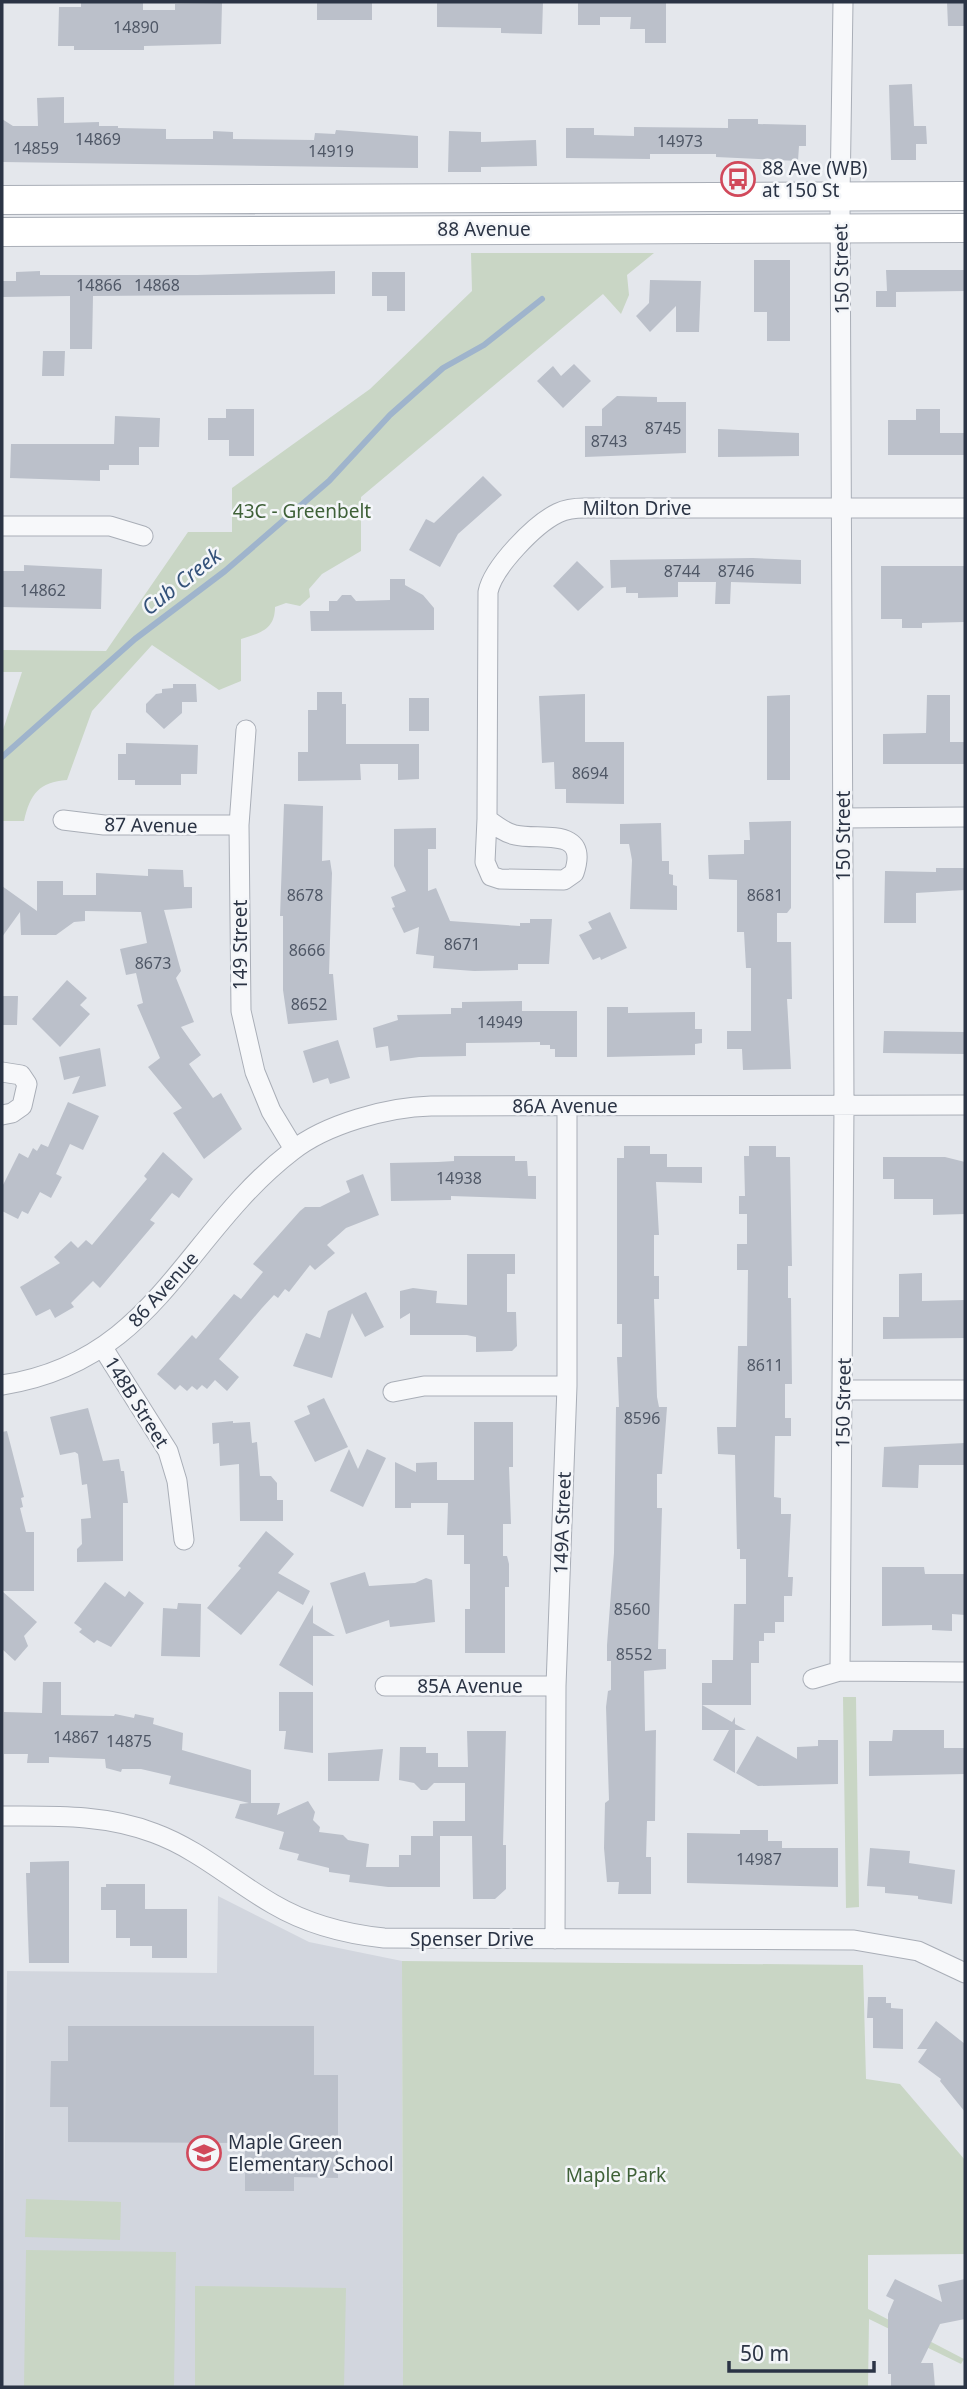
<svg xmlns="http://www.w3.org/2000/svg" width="967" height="2389" viewBox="0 0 967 2389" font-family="'Noto Sans',sans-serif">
	<rect width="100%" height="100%" fill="#e4e7ec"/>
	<path fill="#d2d6de" d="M218,1896L309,1942L402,1961L403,2387H2L7,1971L217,1973Z"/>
	<path fill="#c9d6c5" d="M471,253H654L627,275L629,295L621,314L603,294L361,497V551L322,574L309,589L310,597L300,606L286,603L275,607C275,629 261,633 241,639V681L219,690L152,645L92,711L67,780C39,782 30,794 24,821H2V733L22,672H2V650L106,651L188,532H232V488L370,389L472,291Z
		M843,1697H856L859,1907L846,1908Z
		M402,1961L863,1965L866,2079L900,2084L965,2160V2254L868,2255V2309L964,2359L961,2364L869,2319L868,2387H403Z
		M26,2199L121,2202L120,2240L25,2237Z
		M26,2250L176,2252L174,2387H24Z
		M195,2286L346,2288L344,2387H195Z"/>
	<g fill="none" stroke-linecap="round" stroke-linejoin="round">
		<path stroke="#9fb4cc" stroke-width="6" d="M2,757L135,639L225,571L329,481L390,415L443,368L484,345L542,299"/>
	</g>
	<path fill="#bbc0ca" d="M81,2H143V10H175V4L222,3L221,44L144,46V50H74V46H58L59,7H81Z
		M317,2H372V20H317Z
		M437,2H543L542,34L501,33V28L437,27Z
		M578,2H666V43H645V29H630L631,17H600V25H578Z
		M947,2H965V26H948Z
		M912,84L914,126H926L927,144H916V160H891L889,85Z
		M64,97V123L99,122V126H118V128L166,129V139H213V131L233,132V139L314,140L315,133L335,134L336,130L418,136V168L2,162V119L13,126H38L37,98Z
		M728,119H758V124L806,125V146H799L798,161L716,157V154H650V159L566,158V128H594V135L634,136V127L728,128Z
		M449,131L481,132V142L536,140L537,166L481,167V172H448Z
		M754,260H790V341H767V312H754Z
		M886,270H965V291L896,292V307H876V291H887Z
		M40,271V275H197L335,271V294L93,296L92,349H70V296L2,297V281H16V272Z
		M372,272H405V311H387V296H372Z
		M650,280L701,281L699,332H676V306L650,332L636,316L649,303Z
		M43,351H65L64,376H42Z
		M574,364L591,381L563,408L537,381L553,366L561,376Z
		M617,396L657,397V402H686V453L585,457V426H602V409Z
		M226,409H254V456H229V440H208V418H226Z
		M916,409H940V433H965V455H888V420H916Z
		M115,416L160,418L159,447H139V465H109V470H100V481L10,478L11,444H114Z
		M718,429L799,433V456L718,457Z
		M483,476L502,495L458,534L440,567L409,550L426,519L434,523Z
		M753,558L801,560V584L731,582L730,604H715L716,582H678V597L638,598V593H626V587L611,588L610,560Z
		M577,561L604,587L578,611L553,586Z
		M24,565L102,569L101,609L2,607V571H24Z
		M881,566H965V622L922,623V628H902V619H881Z
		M390,579H405V585L423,595L434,608V630L311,631L310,611H329V601H337L342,595H351L356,601L390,600Z
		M173,684H196L197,702H182V713L164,729L146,712V704L156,694L162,693V689L173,688Z
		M317,692H342V704H346V744H419V779L398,780V764H360L361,780L298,781V752H308V710H317Z
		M585,694V742H624V804L566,803V789H555L554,762L542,763L539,696Z
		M790,695V780H767V696Z
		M927,695H950V742H965V764H883V734L926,733Z
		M409,698H429V731H409Z
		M126,743L198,745L197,774H181V785H135V780H118V754H126Z
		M284,804L323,806L322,861L330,860L332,873L329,974H333L337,1020L288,1024L283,990V916H280Z
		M791,821V908L787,913H777V942H791L792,999H787L791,1069L743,1070L742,1049H727V1031H751V968H746L744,932H737V880L709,879L708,855L744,854V840H750L749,822Z
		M661,823L662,861H669V874L673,875V885L677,886V910L630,909L632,860L629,844H620V824Z
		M436,828V849H428V891L436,888L450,921L520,926V923H530V919H552L549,964H518V970L474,971L433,968L434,956L416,954L419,927L404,933L392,908L395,907L391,897L406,891L394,866V829Z
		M936,868H965V890L916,893V923H884L885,871L936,872Z
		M148,869L183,870L184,887H192V908L164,910L181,971L176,978L194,1022L181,1027L201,1055L189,1064L213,1098L221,1093L242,1129L204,1159L173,1113L182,1108L148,1067L160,1058L137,1005L143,1003L136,973L126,975L120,949L147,943L141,912L85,911V921L74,922L56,935H21L20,912L2,937V886L37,911V881H63V895H96V873L148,876Z
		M610,912L627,948L601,960L600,957L593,960L579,935L592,929L588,922Z
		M67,980L87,998L80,1005L90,1014L60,1047L32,1019Z
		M2,996H18L17,1025H2Z
		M522,1001V1011H577V1057H555V1049H550V1045H540V1042L466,1043V1056L419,1057L390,1061L388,1046L376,1048L373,1028L398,1020L397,1015L451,1014V1008H462V1002Z
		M607,1007H628V1013L695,1012V1029H702V1043L695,1044V1055L607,1057Z
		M884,1031L965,1032V1054L883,1053Z
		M338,1040L350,1078L330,1084L328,1078L313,1083L303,1051Z
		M100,1048L106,1086L72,1094L80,1076L64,1080L59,1057Z
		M68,1102L99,1116L83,1150L70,1144L56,1174L62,1177L51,1198L40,1192L28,1214L22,1211L18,1219L2,1211V1187L19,1153L28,1158L33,1148L37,1151L41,1144L48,1147Z
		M624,1146H650V1154H667V1167H702V1183L656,1182L659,1235H654V1276H659V1299H654L657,1397L659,1407H667L662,1474H657V1508H662L658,1649H666V1669L644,1671L645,1731L656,1730L655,1821H647L646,1857H651V1894H618L619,1882H607L604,1848L605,1803L609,1800L606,1707L608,1691L611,1690V1661H607V1645L614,1553L616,1407H619L617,1357H622V1324H617V1158H624Z
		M749,1146H776V1157H790L792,1266H788V1298H791L792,1384H785V1418H791V1436H775L774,1497L781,1498V1514H791L788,1577H793L792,1596H784V1622H775V1633H764V1641H759V1663H751V1705H702V1683H712V1660H733L734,1604H746V1559H740V1549H737L735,1455L718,1454L717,1427H736L738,1346H747L748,1270H737V1244H747V1214H739V1196H745L744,1156H749Z
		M163,1152L193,1179L179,1198L172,1193L150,1220L155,1223L100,1288L93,1281L71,1303L74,1307L55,1318L50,1309L36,1316L20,1287L60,1263L54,1257L71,1241L78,1248L86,1240L92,1245L147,1179L144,1176Z
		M454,1156H515V1161H527L528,1176H536V1199L451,1196V1200L391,1201L390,1163L438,1162L454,1161Z
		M883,1157H945L965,1162V1214L933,1215V1199H894V1179H883Z
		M363,1174L379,1215L346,1228L327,1245L335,1253L315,1270L310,1265L289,1292L285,1289L278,1298L274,1295L262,1308L219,1359L239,1377L227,1391L215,1380L207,1389L202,1385L197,1390L192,1386L187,1391L180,1385L175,1390L157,1374L192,1335L196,1339L234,1294L241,1299L263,1272L253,1264L300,1211L305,1207H320L350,1192L346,1181Z
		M467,1254H515V1274H507V1312H516L517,1346L512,1351L476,1352V1337L467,1335H410V1313L400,1319V1291L413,1288L437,1291L436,1303L467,1305Z
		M922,1273V1301L965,1300V1338L883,1339V1317H899V1274Z
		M366,1292L384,1327L365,1337L352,1313L332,1378L293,1366L306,1333L320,1338L328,1311Z
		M324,1398L348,1447L315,1462L294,1421L310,1414L307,1406Z
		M88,1408L103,1461L119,1459L121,1471H124L128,1503H123V1561L77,1562V1549L82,1544L81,1519L91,1518L87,1484L82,1485L78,1454L75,1452L60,1455L50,1417Z
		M233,1421V1423L250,1422L252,1443L257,1442L260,1476H271L277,1483V1500H283V1521H240L239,1464L220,1466L219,1443L213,1444L212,1423Z
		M474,1422H513V1467H509L511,1524H503V1556H507L509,1564V1587H505V1653H465V1609H470V1564H464V1535H447L448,1503H411V1508H395V1462L416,1472V1463L437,1462V1480H474Z
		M7,1431L24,1497L21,1498L23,1507L20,1508L26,1532H34V1591H2V1432Z
		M965,1443V1465H919L918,1488L882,1487L884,1447Z
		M349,1449L358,1469L367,1449L386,1458L363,1507L330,1491Z
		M266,1531L294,1554L278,1573L310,1591L303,1605L278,1591L241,1635L207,1608L241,1568L238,1566Z
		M882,1567H924L925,1574H965V1615L952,1614V1631L932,1630V1625L882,1626Z
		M365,1572L369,1586L415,1583L426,1578L432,1580L435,1622L390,1627L389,1620L346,1634L330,1583Z
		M105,1582L125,1597L129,1591L144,1603L111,1647L97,1640L94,1643L79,1632L82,1629L74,1623Z
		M2,1591L37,1622L24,1636L28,1646L15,1661L2,1649Z
		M178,1603L201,1604L200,1657L161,1656L163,1608L177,1609Z
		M313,1605V1623L335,1636H313V1686L279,1665Z
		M43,1682H61V1715L114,1716L115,1714L134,1718L135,1714L154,1718L153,1724L183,1733L182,1750L251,1770V1803H280L277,1815L308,1801L315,1812L313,1820L320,1827L319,1832L343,1835L348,1840L369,1844L366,1867H399V1855H411V1836H440V1887H388L349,1882L350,1875L329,1872V1868L297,1860L299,1854L279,1849L284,1832L235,1818L240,1804L249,1803L169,1784L171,1776L141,1769H122L121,1772L106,1768L105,1759L49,1757V1763H27L28,1754H4V1712L42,1713Z
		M279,1692H313V1753L284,1749L286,1731H279Z
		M702,1705L732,1722L735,1717V1724L746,1730H735V1773L713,1760L729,1730H702Z
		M893,1730H944V1748H965V1774L869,1776V1741H892Z
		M467,1731H506L503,1845H506V1889L495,1899H473L472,1836H433V1821H465V1783H434L427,1790H421L414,1783L399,1780L400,1747H426V1753H438V1767H468Z
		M757,1736L797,1759V1747L818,1746V1740H838V1784L758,1786L736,1773Z
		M383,1749L379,1781H328V1753Z
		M740,1830H768V1841H782V1848H838V1887L687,1883V1833L740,1834Z
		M870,1848L910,1851L909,1863L955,1870L952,1904L918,1899V1896L885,1893V1887L867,1886Z
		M69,1861V1963H29L26,1873H30V1862Z
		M106,1884H145V1909H187V1958H152V1946H130V1938H116V1910H101V1887H106Z
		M868,1997H886V2003H891V2008L903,2009V2049L873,2048V2018H867Z
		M936,2021L965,2044V2112L940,2081L941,2079L918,2062L927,2049H917Z
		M68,2026H314V2075H338V2178L294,2177V2191H245V2143L68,2142V2107H50L51,2061H68Z
		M895,2279L942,2302L938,2285L965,2279V2319L940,2324L921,2363H933L935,2387H891V2374H888V2314L894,2300L886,2296Z"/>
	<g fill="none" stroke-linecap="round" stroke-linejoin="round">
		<g stroke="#a9aeb7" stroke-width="21">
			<path id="minor" d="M2,526H110L143,536
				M246,730L239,825L241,1011L255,1072L271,1111L294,1149
				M843,818L965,817
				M487,819L488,592C493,567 535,524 558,513C566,509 576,508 585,508H965
				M487,819C495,825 505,833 515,835C540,841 590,826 574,873L564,880L500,879L491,876L485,862Z
				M63,820L104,825H239
				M2,1072L21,1075L27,1084L22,1106L12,1113L2,1115
				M103,1348L168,1451L177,1481L184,1540
				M2,1385C155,1362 184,1234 292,1151C326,1124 388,1107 431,1106L965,1105
				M843,1390H965
				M393,1392L424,1386H567
				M840,1671L844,1105L840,197L843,2
				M813,1679L840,1671L965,1672
				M385,1686H556
				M2,1816C54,1816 105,1814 154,1833C198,1849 233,1881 273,1904C307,1924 345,1934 384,1938L854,1940L918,1951L965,1973
				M555,1939L556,1686L567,1386V1107"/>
		</g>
		<g stroke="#a9aeb7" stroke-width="30">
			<path id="secondary" d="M2,200L965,196
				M2,232L965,228"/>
		</g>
		<use href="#minor" stroke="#f7f8fa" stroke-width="19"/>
		<use href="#secondary" stroke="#fff" stroke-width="28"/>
	</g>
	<defs>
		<g id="bus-ring" transform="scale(1.75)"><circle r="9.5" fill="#f4f6f9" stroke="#d1495b" stroke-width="1.5"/><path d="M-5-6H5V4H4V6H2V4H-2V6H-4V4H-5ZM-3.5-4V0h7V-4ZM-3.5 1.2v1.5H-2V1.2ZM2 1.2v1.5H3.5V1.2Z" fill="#d1495b"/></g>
		<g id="school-ring" transform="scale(1.75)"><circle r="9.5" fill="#f4f6f9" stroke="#d1495b" stroke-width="1.5"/><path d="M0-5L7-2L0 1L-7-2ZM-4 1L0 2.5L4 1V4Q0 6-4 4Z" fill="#d1495b"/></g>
	</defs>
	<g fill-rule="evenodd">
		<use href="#bus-ring" x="738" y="179"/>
		<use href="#school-ring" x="204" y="2153"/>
	</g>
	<g text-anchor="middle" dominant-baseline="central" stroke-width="5" stroke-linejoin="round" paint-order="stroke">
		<g font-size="16" fill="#4f5766">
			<text x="136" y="27">14890</text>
			<text x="98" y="139">14869</text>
			<text x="680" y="141">14973</text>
			<text x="36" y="148">14859</text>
			<text x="331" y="151">14919</text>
			<text x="99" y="285">14866</text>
			<text x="157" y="285">14868</text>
			<text x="663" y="428">8745</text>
			<text x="609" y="441">8743</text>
			<text x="682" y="571">8744</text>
			<text x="736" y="571">8746</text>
			<text x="43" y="590">14862</text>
			<text x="590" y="773">8694</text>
			<text x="305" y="895">8678</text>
			<text x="765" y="895">8681</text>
			<text x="462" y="944">8671</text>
			<text x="307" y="950">8666</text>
			<text x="153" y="963">8673</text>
			<text x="309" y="1004">8652</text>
			<text x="500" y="1022">14949</text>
			<text x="459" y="1178">14938</text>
			<text x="765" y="1365">8611</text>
			<text x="642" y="1418">8596</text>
			<text x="632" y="1609">8560</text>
			<text x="634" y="1654">8552</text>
			<text x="76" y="1737">14867</text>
			<text x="129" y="1741">14875</text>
			<text x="759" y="1859">14987</text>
		</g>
		<g font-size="19" fill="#2b3445" stroke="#f4f6f9" text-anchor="start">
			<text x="762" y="168">88 Ave (WB)<tspan x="762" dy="22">at 150 St</tspan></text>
			<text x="228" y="2142">Maple Green<tspan x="228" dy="22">Elementary School</tspan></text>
		</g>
		<g font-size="19" fill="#2b3445" stroke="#f4f6f9">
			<text x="484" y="229">88 Avenue</text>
			<text transform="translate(841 269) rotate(-91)">150 Street</text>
			<text x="637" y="508">Milton Drive</text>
			<text transform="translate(151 825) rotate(1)">87 Avenue</text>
			<text transform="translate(843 836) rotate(-90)">150 Street</text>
			<text transform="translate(240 945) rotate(-90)">149 Street</text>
			<text x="565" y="1106">86A Avenue</text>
			<text transform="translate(163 1289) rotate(-48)">86 Avenue</text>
			<text transform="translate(137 1402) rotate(58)">148B Street</text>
			<text transform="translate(843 1403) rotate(-89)">150 Street</text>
			<text transform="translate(562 1523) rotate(-88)">149A Street</text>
			<text x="470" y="1686">85A Avenue</text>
			<text x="472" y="1939">Spenser Drive</text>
		</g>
		<g font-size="19" fill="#3f6138" stroke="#f4f6f9">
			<text x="302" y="511">43C - Greenbelt</text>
			<text x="616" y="2175">Maple Park</text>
		</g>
		<g font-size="21" font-style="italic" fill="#34527a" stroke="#f4f6f9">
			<text transform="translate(181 581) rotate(-38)">Cub Creek</text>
		</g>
	</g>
	<rect width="967" height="2389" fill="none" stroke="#2b3445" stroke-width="7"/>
	<path d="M729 2361v10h145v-10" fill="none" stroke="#2b3445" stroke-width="3.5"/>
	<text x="740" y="2361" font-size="21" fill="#2b3445" stroke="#f4f6f9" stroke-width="5" paint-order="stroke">50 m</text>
</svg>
